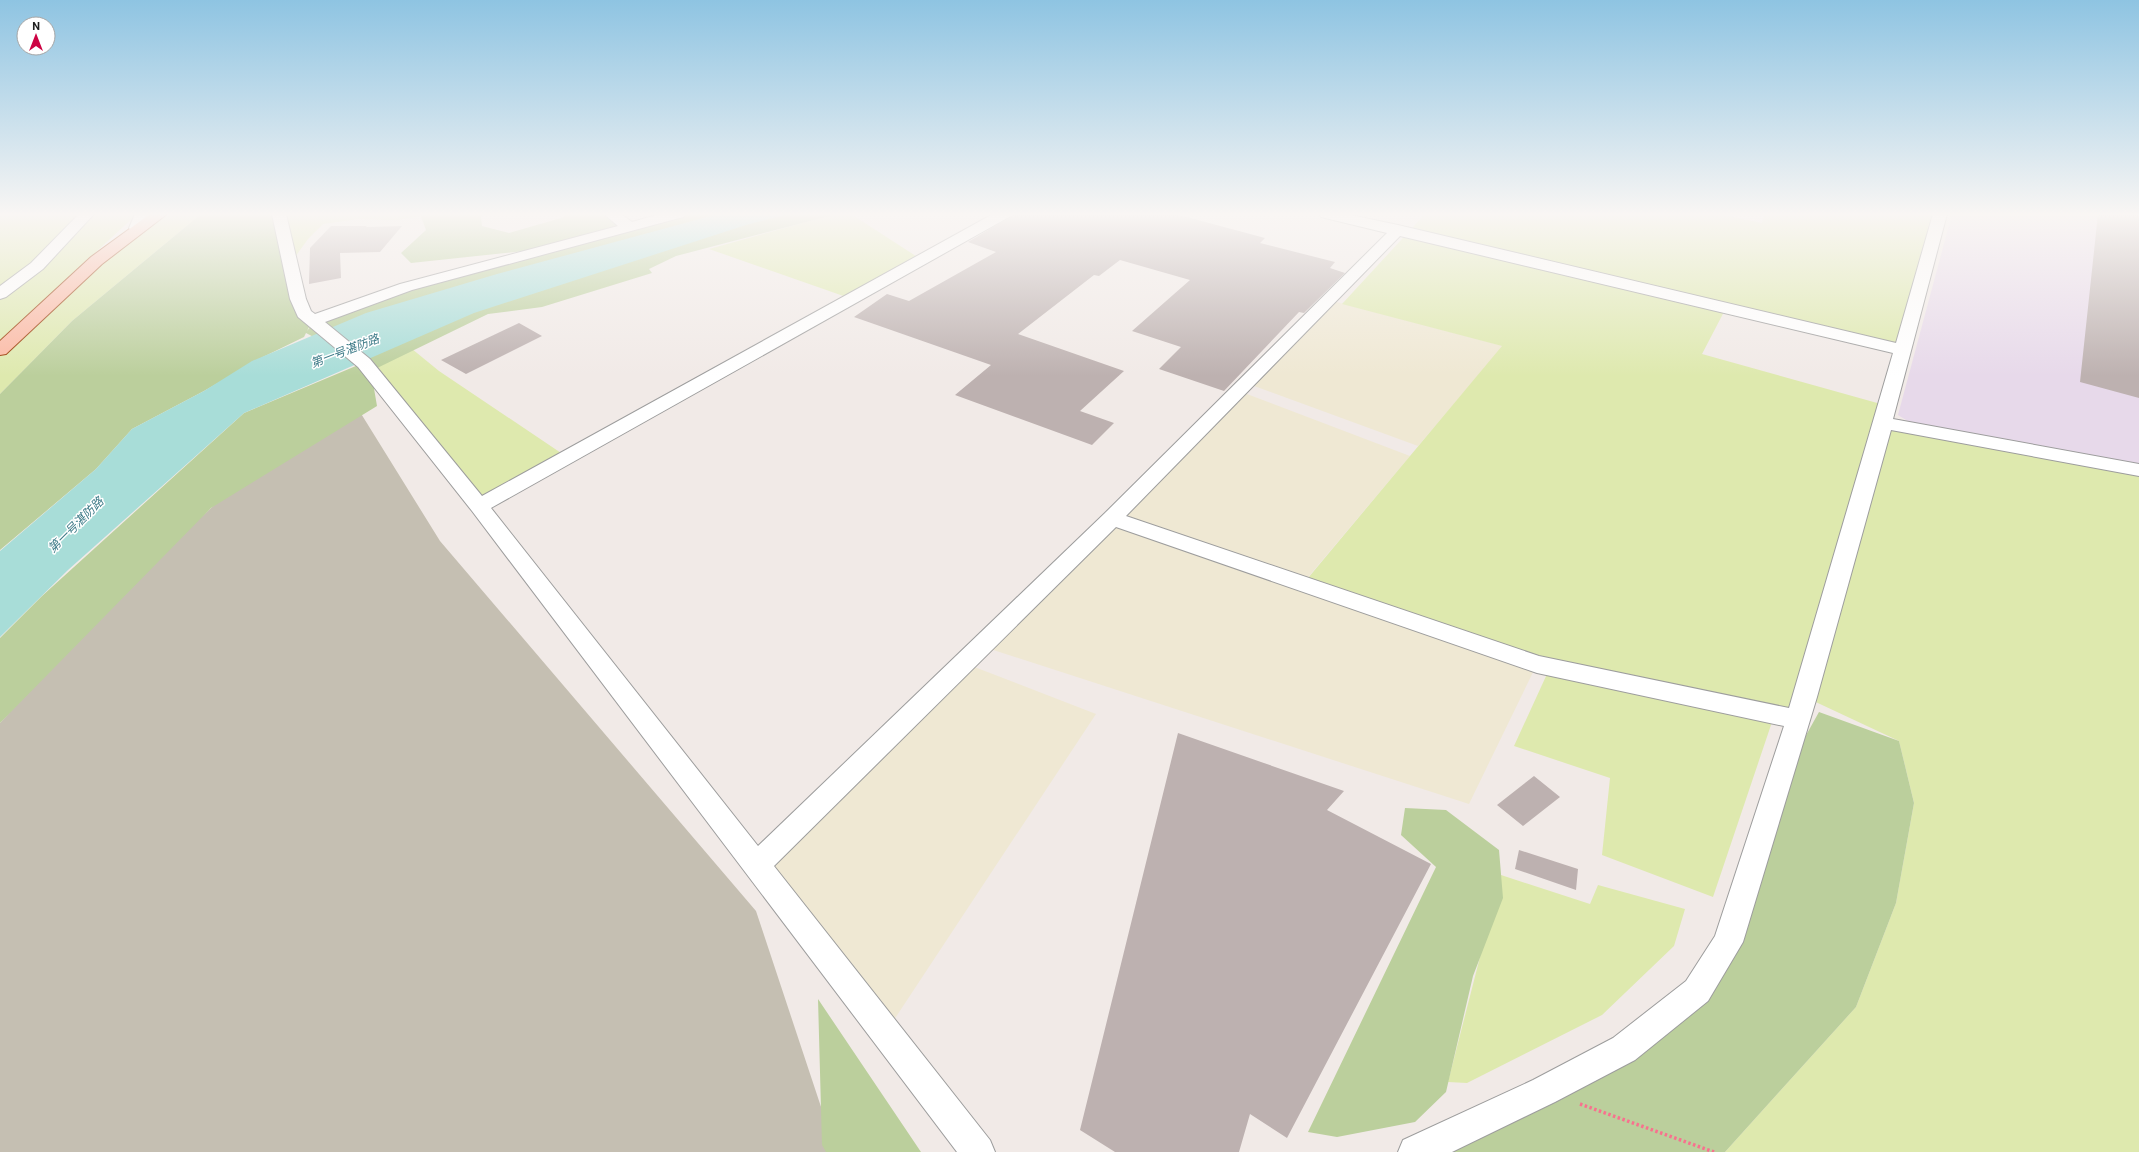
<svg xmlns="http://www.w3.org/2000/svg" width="2139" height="1152" viewBox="0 0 2139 1152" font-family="Roboto,'Noto Sans JP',sans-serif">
	<rect width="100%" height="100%" fill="#f1eae7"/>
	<path fill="#e7d9ea" d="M1952,214H2139V466L1914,425L1898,415Z"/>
	<path fill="#c5bfb2" d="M360,412L440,541L756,911L836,1152H0V723L136,576L230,491Z"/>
	<path fill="#efe8d3" d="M1329,300L1503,346L1418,446L1246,383Z
		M1239,391L1410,456L1303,583L1537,664L1469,804L981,646Z
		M964,663L1096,714L886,1032L757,865Z"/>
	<path fill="#dee9ae" d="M0,214H137L0,341Z
		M170,214H201L72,321L0,394V356L125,242Z
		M278,214H420L422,216L397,220L358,219L323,224L308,239L290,264Z
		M835,214H851L922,260L852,299L709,249Z
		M1425,214H1719L1762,223L1764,214H1940L1903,350L1726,308L1702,354L1888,406L1883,422L2139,473V1152H1725L1856,1007L1896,903L1914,803L1899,741L1805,697L1798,719L1537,664L1303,584L1502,346L1342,304Z
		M406,344L439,371L567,457L479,506L364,363Z
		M1547,674L1772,722L1713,897L1602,855L1610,778L1514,746Z
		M1501,875L1590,904L1598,885L1685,909L1674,946L1602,1015L1467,1083L1448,1082Z"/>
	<path fill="#bbcf9c" d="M201,214H272L298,299L312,321L307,331L314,322L412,286L552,248L411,263L401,253L426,230L420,214H486L481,217L482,226L509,233L561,218L567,214H611L625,224L673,219L688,214H837L676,256L649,269L652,273L542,307L488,314L371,371L377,406L211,508L0,723V638L42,596L244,413L363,363L306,333L304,337L263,357L204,391L132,429L96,469L0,550V394L72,321Z
		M1819,712L1899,741L1914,803L1896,903L1856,1007L1725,1152H1406L1699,1007L1800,746Z
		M1405,808L1446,810L1499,850L1503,898L1473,976L1446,1092L1415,1122L1337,1137L1308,1132L1436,867L1401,835Z
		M818,999L921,1152H826L822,1145Z"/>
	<path fill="#a8ddd8" d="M718,214H788L746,225L474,313L244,413L68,570L0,637V551L96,469L132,429L204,391L252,361L366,313L497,274Z"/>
	<path fill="#bdb1b0" d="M1015,214H1172L1183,216L1265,238L1260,243L1335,262L1330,268L1345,273L1304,313L1299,312L1224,391L1159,369L1181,347L1132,331L1190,280L1120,260L1099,276L1094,275L1018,334L1124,371L1080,411L1114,423L1092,445L955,395L991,365L854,317L887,294L909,301L996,252L968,242Z
		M2098,214H2139V398L2080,382Z
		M331,226H367L366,227L402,226L380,252L340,253L341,278L309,284L310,248Z
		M519,323L542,336L466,374L441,360Z
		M1178,733L1344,791L1327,810L1431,864L1287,1138L1250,1114L1239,1152H1115L1080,1130Z
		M1534,776L1560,797L1523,826L1497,805Z
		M1519,850L1578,869L1576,890L1515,869Z"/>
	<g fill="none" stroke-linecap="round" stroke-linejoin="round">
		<g stroke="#9d9d9d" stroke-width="2">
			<path id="minor" d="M79,214H94L43,269L6,297L0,299V286L31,263Z
				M135,214H151L141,231H131L129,228Z
				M272,214H286L306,299L311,311L315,314L400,284L618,226L604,214H621L632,222L660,214H685L683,217L412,290L325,322L370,359L482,496L993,214H1011L1009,217L491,508L758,846L1105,513L1387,233L1321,217L1319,214H1346L1398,225L1896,343L1933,214H1947L1893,419L2139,464V476L1891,430L1817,697L1743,942L1708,1001L1635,1060L1555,1102L1452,1152H1398L1403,1140L1533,1080L1613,1038L1686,981L1715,936L1784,726L1537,673L1116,527L774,866L990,1140L995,1152H957L472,511L358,367L298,317L290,299ZM1400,236L1893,353L1789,708L1539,656L1126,516Z"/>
		</g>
		<g stroke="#9a3802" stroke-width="2">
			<path id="major" d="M150,214H167L102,264L6,354L0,355V341L91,257Z"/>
		</g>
		<path stroke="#f8718e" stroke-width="3.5" stroke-dasharray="2.5 2.5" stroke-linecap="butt" d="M1580,1104L1714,1152"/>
		<use href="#minor" fill="#fff" fill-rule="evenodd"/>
		<use href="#major" fill="#fbb8a2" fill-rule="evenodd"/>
	</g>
	<linearGradient id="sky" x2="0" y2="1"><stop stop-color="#8ec4e2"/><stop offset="0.57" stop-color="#f9f6f4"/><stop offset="1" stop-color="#f9f6f4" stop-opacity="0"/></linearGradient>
	<rect width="2139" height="376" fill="url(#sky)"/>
	<g text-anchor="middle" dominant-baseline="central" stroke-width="3" stroke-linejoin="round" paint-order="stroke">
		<g font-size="12" font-style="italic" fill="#3e7b88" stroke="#fff">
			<text transform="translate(345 351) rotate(-21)">第一号湛防路</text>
			<text transform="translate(76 525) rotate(-45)">第一号湛防路</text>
		</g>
	</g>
	<g transform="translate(36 36)"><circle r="19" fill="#ffffff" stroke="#a6a6a6"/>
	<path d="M0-3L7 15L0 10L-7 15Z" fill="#cd0343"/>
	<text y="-6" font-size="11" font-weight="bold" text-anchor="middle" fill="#202020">N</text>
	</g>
</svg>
